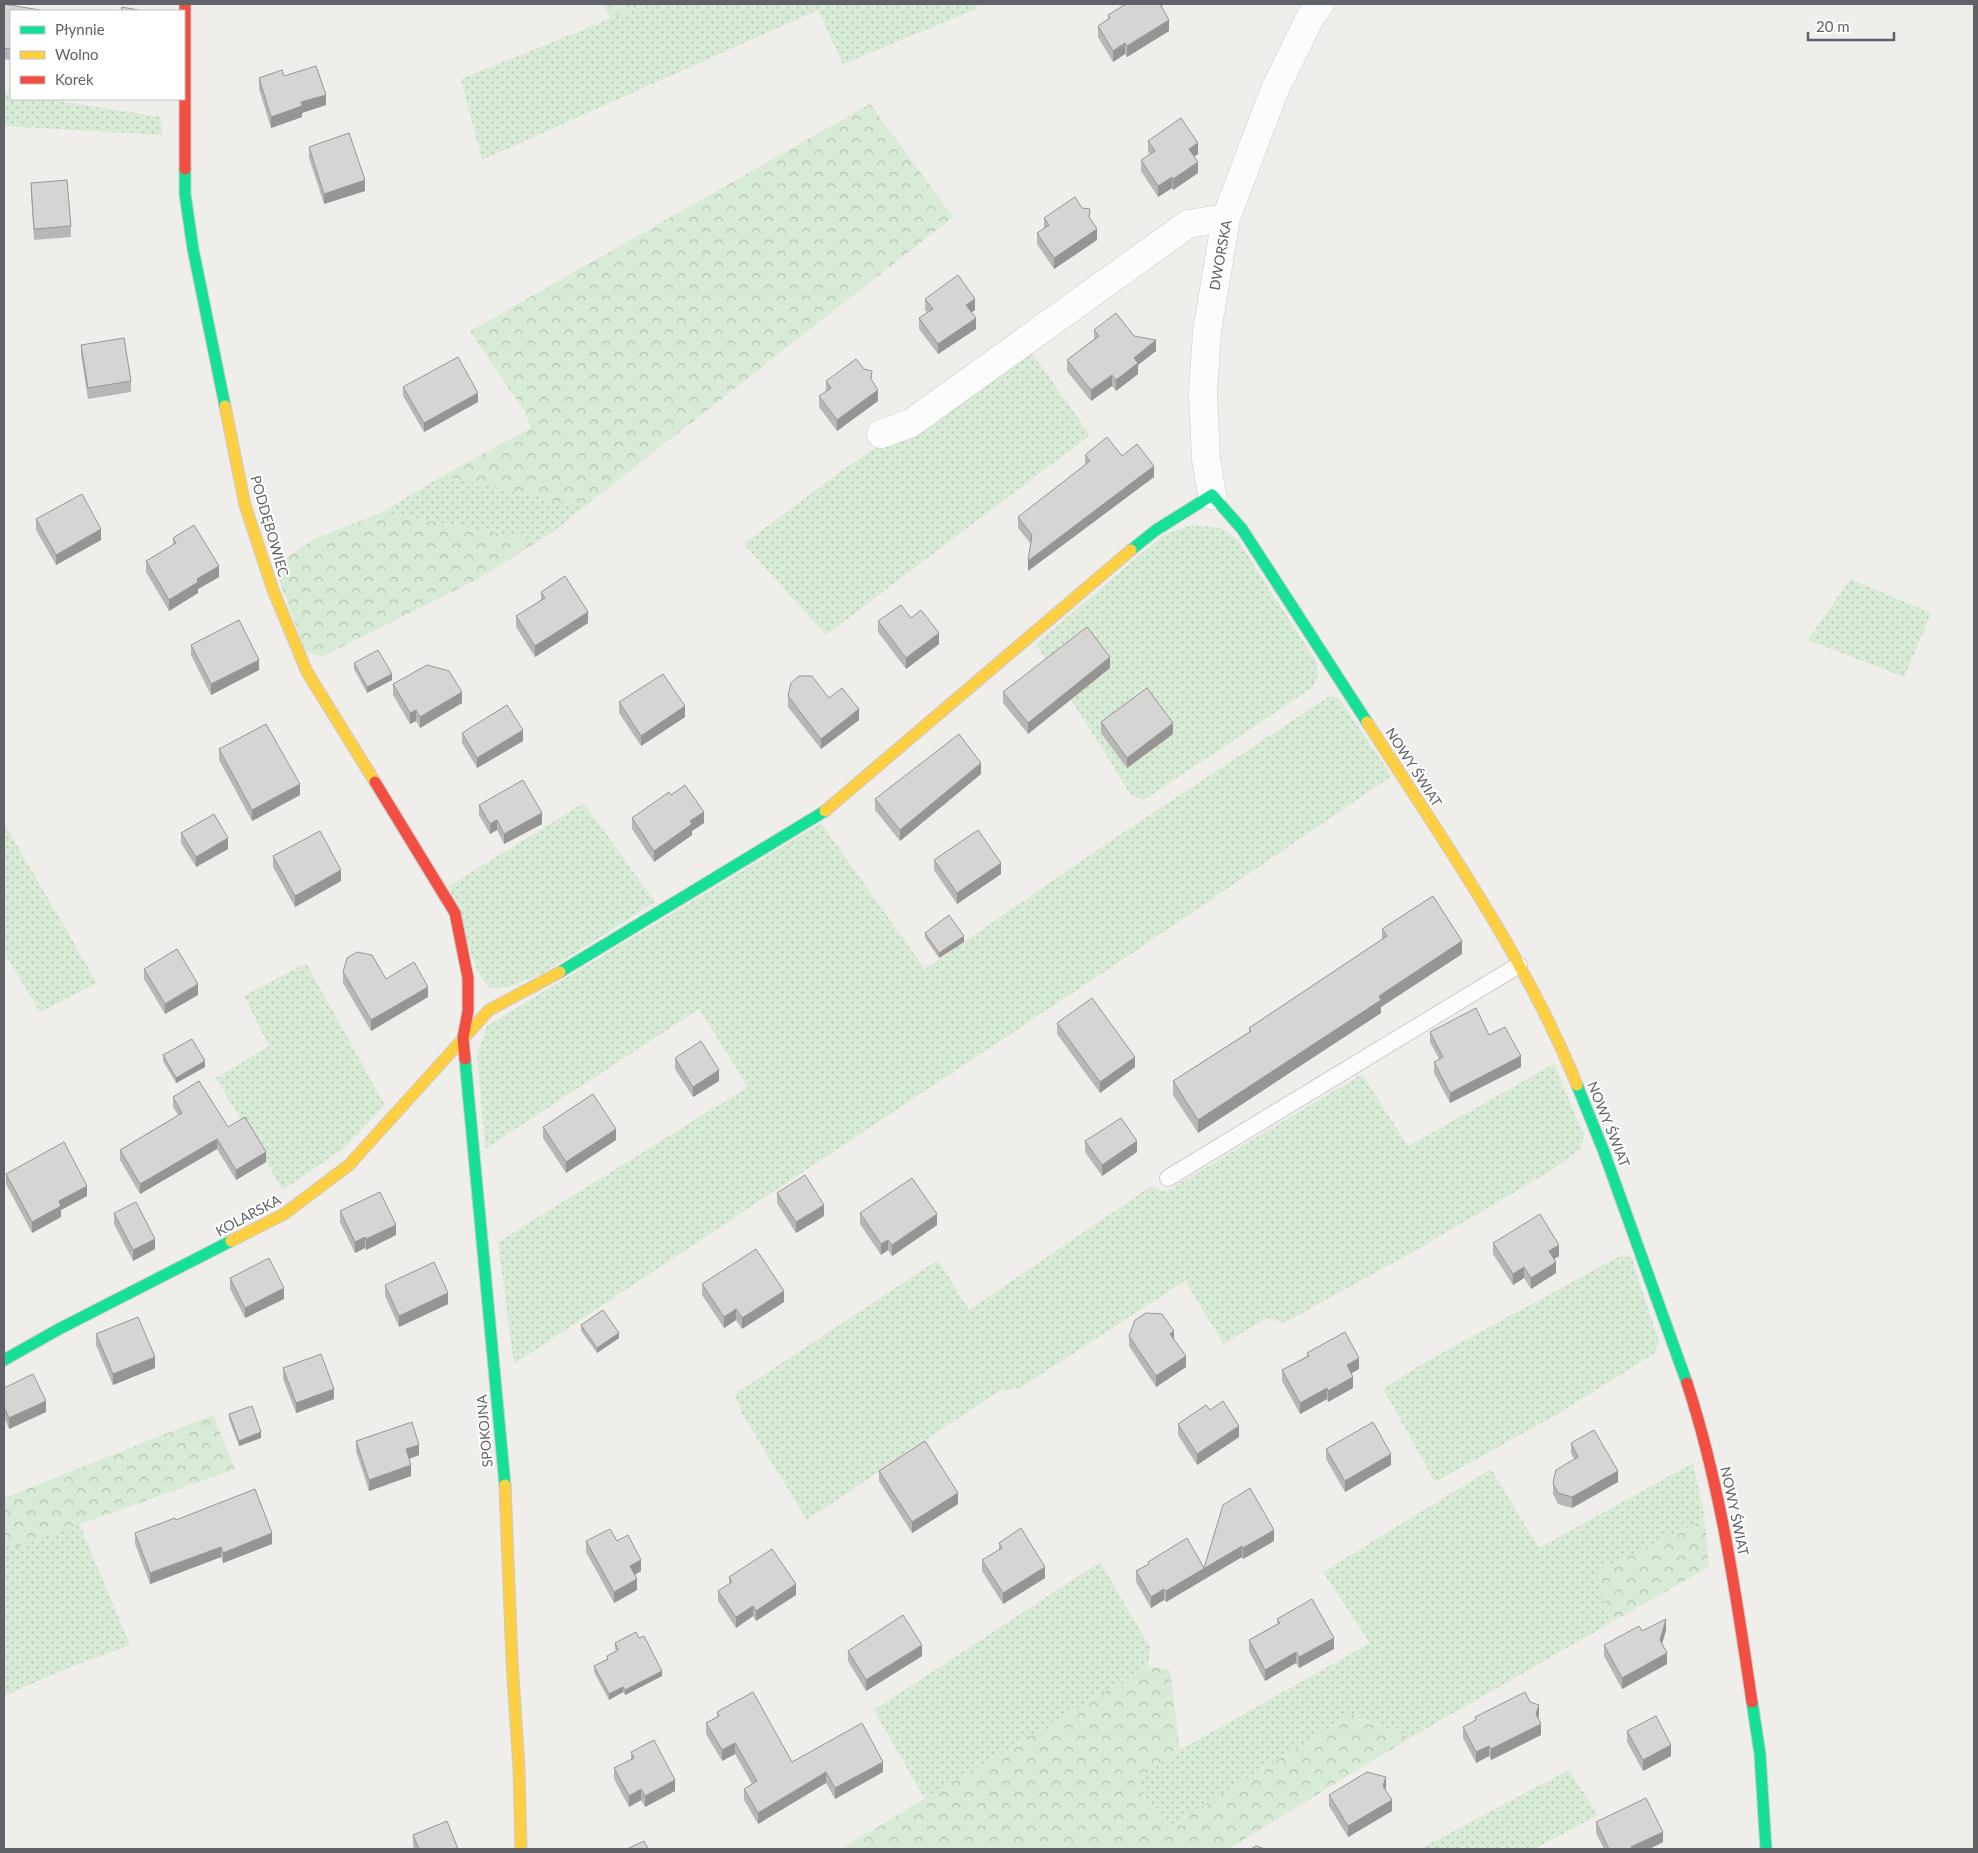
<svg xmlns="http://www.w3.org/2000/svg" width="1978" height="1853" viewBox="0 0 1978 1853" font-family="Lato,sans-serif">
	<defs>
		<pattern id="grass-dots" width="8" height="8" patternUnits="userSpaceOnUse" patternTransform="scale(1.25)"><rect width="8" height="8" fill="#d8ebd6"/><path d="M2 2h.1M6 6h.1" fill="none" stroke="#b2c2b1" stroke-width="1.8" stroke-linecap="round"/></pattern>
		<pattern id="forest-crowns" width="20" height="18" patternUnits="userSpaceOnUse" patternTransform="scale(1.25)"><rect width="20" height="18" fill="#d8ebd6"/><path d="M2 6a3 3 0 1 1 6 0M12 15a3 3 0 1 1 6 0" fill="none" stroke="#b2c2b1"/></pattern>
	</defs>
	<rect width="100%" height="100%" fill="#efeeea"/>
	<path fill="url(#grass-dots)" d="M647,4H977L976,9L843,64L818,10L482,160L461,79Z
		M4,92L11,94V99H44L161,117L162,135L4,126Z
		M1028,347L1090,435L826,635L744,544L844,469Z
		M442,476L584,507L554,531L539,541L383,512Z
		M1191,525L1221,528L1237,539L1317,663L1318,676L1312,688L1144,800L1131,795L1036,644L1162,536Z
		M1850,579L1931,613L1904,677L1808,640Z
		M1331,695L1340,700L1392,776L1140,948L514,1364L498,1242L748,1087L699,1009L485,1149L477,1054L487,1026L821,823L925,969L1112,840Z
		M584,803L655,902L542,974L508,987L489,988C472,971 458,911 449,886Z
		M4,823L97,983L40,1012L4,952Z
		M306,963L385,1105L343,1149L283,1190L216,1078L269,1046L244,996Z
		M1554,1064L1584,1136L1580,1149L1552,1170L1411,1253L1284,1323L1267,1318L1224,1344L1185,1281L1020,1388L999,1391L807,1520L741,1412L735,1394L938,1260L969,1310L1150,1187L1167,1191L1362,1074L1408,1146Z
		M1620,1256L1631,1257L1659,1341L1655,1353L1556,1415L1435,1482L1383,1389L1427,1361Z
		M1693,1463L1705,1519L1596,1572L1612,1622L1410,1738L1352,1714L1167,1828L1134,1781L1180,1750L1370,1643L1323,1572L1491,1469L1539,1548Z
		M79,1523L130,1645L68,1668L4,1696V1540L13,1548Z
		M1100,1562L1150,1647L1148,1666L925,1799L874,1710Z
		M1569,1770L1598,1815L1534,1849H1420Z"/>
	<path fill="url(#forest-crowns)" d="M603,4H647L611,18Z
		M870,104L953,217L584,507L442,476L531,428L525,412L470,331Z
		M383,512L539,541L476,580L322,657L305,650L278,577L284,559L316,538Z
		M213,1415L235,1469L13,1548L4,1540V1498Z
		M1705,1519L1709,1567L1612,1622L1595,1572Z
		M1148,1666L1170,1670L1180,1750L1134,1782L1167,1828L1352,1714L1410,1738L1228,1849H840Z"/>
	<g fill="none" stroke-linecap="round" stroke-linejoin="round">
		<g stroke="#cbcccc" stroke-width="18">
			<path id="lane" d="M1168,1178L1519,965"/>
		</g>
		<g stroke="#cbcccc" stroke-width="29">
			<path id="street" d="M881,434L911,423L1188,224L1226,218
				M1212,495L1206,459L1203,393L1207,331L1226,218L1275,89L1311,16L1320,4"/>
		</g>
		<g stroke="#cacacb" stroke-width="13">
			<path id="fast" d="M185,169V194L193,249L225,406
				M1131,550L1156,530L1212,495L1242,529L1367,722
				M560,972L825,811
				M465,1059L505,1485
				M1577,1085L1604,1152L1687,1383
				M4,1360L59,1329L231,1241
				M1752,1702L1760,1754L1766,1849"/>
		</g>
		<g stroke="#cacacb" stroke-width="13">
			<path id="slow" d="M225,406L245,505L273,590L307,672L375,782
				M1367,722C1442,839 1525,956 1577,1085
				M825,811L1131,550
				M231,1241L284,1214L349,1165L489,1010L560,972
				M505,1485L512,1661L519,1769L521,1849"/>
		</g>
		<g stroke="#cacacb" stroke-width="13">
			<path id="jam" d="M185,4V169
				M375,782L455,913L468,978V1011L463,1038L465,1059
				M1687,1383C1721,1487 1736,1595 1752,1702"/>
		</g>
		<use href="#lane" stroke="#fdfcfc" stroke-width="16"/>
		<use href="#street" stroke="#fdfcfc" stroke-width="28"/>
		<use href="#fast" stroke="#16e098" stroke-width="11"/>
		<use href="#slow" stroke="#ffcf43" stroke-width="11"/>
		<use href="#jam" stroke="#f24e42" stroke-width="11"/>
	</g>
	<path fill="#b8b7b5" d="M4,4L11,11V60L4,59Z
		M1163,4L1162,8L1169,31L1127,57L1125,54L1113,62L1098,37V26L1108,19V15Z
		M284,76L326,105L302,113V117L271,128L259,89V78Z
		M1148,141L1198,154L1194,156L1198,173L1173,190L1172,188L1158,197L1141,171V160L1150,154L1148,152Z
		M309,147L365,191L324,204L309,158Z
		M31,183L71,226V237L34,240L31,194Z
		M1044,218L1090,219L1097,240L1054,269L1037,244V233L1044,229Z
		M925,299L975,310L971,312L976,329L938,354L919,329V318L927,312L925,310Z
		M1094,330L1134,336L1156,351L1138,365V374L1116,391L1112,386L1091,401L1067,371V360L1094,339Z
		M81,345L131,381V392L88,399L81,355Z
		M826,381H872L878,401L837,431L819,407V396L826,392Z
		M403,387L478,402L424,432L403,396Z
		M1085,455L1122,456L1154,477L1028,571L1031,544L1018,528V517L1085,465Z
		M36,519L101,540L56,565L36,530Z
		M173,538L219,577L198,589V593L169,611L146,572V561L173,545Z
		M541,592L588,623L535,657L516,627V616L541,600Z
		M911,618L939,644L906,669L878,632V621Z
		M191,645L259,670L211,695L191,655Z
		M354,663L392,680L367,693L354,669Z
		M1110,668L1028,734L1003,703V692Z
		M393,684L462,703L420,728L416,721L410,724L393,695Z
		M788,696L829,698L859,720L821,749L788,707Z
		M619,702L685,717L641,746L619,713Z
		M1101,722L1173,734L1127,768L1101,733Z
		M462,733L523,741L477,768L462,743Z
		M219,749L300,795L252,821L219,760Z
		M981,774L900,841L875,810V799Z
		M671,795L704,823L692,831V835L654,862L632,829V818Z
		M479,805L542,824L504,844L497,830L490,834L479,815Z
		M181,833L228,849L196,867L181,843Z
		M273,856L341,881L295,907L273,867Z
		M934,860L1001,874L957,904L934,870Z
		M1382,929L1462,954L1381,1007V1013L1198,1133L1173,1095V1081L1249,1032V1028L1382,939Z
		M925,933L964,942L939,958L925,938Z
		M144,969L198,995L165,1014L144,979Z
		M343,972L428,997L371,1031L343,983Z
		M1057,1023L1135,1067L1100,1093L1057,1034Z
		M1430,1032L1489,1035L1521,1067L1450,1103L1434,1073V1062L1439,1059L1430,1042Z
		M163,1055L205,1067L176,1083L163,1061Z
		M675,1058L719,1081L693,1097L675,1069Z
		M173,1097L228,1127L266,1162L236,1180L217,1149L140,1194L120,1160V1150L178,1115L173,1107Z
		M543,1127L616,1140L566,1173L543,1138Z
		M1085,1141L1137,1152L1102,1176L1085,1152Z
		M6,1174L87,1196L61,1210V1217L32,1233L6,1184Z
		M777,1193L824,1216L796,1233L777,1203Z
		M340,1211L396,1235L366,1250L365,1248L355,1253L340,1222Z
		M114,1213L155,1249L133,1261L114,1224Z
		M860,1213L937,1225L892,1256L888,1250L881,1255L860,1224Z
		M1493,1243L1559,1256L1554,1259L1556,1273L1531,1289L1524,1278L1513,1285L1493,1254Z
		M230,1278L284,1299L245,1318L230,1289Z
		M702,1284L784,1302L742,1329L736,1320L724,1328L702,1295Z
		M385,1285L448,1304L399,1327L385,1296Z
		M581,1325L619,1338L597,1353L581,1331Z
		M96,1334L155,1368L113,1385L96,1345Z
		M1129,1336L1174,1339L1186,1367L1156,1387L1129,1346Z
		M1307,1353L1359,1369L1351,1373L1353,1388L1328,1402L1327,1399L1300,1414L1282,1381V1370L1307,1356Z
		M283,1368L334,1399L296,1413L283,1379Z
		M4,1388L46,1412L9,1429L4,1417Z
		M1210,1410L1239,1437L1197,1465L1178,1435V1424Z
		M229,1414L261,1438L239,1446L229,1419Z
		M356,1441L419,1455L409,1459L411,1476L369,1491L356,1451Z
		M1571,1443L1618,1482L1572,1508L1558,1504L1553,1494V1483L1574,1459L1571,1453Z
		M1326,1449L1391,1465L1345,1492L1326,1459Z
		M879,1471L958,1504L912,1533L879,1481Z
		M1223,1505L1274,1541L1243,1559L1242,1557L1166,1602L1164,1600L1151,1608L1136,1582V1571L1148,1564V1562L1204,1568Z
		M135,1533L272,1544L223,1563L221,1557L150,1584L135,1544Z
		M586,1541H617L641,1571L635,1575L637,1590L614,1603L586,1552Z
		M999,1543L1045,1578L1003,1604L982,1571V1560L999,1550Z
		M729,1577L796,1595L756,1621L753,1616L736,1628L718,1601V1591L729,1584Z
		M1277,1619L1334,1649L1299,1668L1296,1663L1265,1681L1249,1651V1640L1277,1624Z
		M1666,1630L1662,1644L1667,1664L1622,1689L1604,1656V1645L1642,1631Z
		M615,1643L662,1676L625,1695L623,1692L609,1700L594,1672V1666L607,1659V1656L616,1651L615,1648Z
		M848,1651L922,1656L866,1691L848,1661Z
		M717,1712L792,1762L883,1772L835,1799L826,1783L758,1824L744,1800V1789L752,1784L735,1754L722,1761L706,1734V1723L717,1717Z
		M1539,1716L1538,1718L1541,1735L1491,1760L1489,1756L1476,1763L1463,1738V1727L1475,1721V1717Z
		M1627,1731L1671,1756L1643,1771L1627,1742Z
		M631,1752L675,1791L645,1807L641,1800L629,1807L614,1779V1768L631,1759Z
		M1386,1787L1385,1789L1392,1811L1348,1837L1329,1806V1795Z
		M1596,1822L1663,1842L1649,1849H1604L1596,1833Z
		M413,1835L458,1849H414L413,1845Z"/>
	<path fill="#969594" d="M1169,20V31L1127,57V46Z
		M1125,43V54L1113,62V51Z
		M326,95V105L302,113V117L271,128V117L301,102Z
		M1198,143V154L1189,160V149Z
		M1198,162V173L1173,190V179Z
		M1172,177V188L1158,197V186Z
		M365,180V191L324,204V194Z
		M1097,229V240L1054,269V258Z
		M975,299V310L966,316V305Z
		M976,318V329L938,354V344Z
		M1156,340V351L1138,365V374L1116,391V380L1134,358Z
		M1112,375V386L1091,401V390Z
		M878,390V401L837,431V420Z
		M478,393V402L424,432V423Z
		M1154,466V477L1028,571V561Z
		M101,529V540L56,565V555Z
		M219,566V577L198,589V593L169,611V600L197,579Z
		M588,612V623L535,657V646Z
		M939,633V644L906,669V658Z
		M1110,657V668L1028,734V723Z
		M259,660V670L211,695V684Z
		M392,674V680L367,693V687Z
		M462,692V703L420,728V717Z
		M685,706V717L641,746V736Z
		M859,709V720L821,749V739Z
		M416,710V721L410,724V713Z
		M1173,723V734L1127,768V758Z
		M523,730V741L477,768V758Z
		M981,763V774L900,841V830Z
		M300,784V795L252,821V810Z
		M704,812V823L692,831V835L654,862V851L690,821Z
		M542,813V824L504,844V834Z
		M497,820V830L490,834V824Z
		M228,838V849L196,867V857Z
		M1001,863V874L957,904V893Z
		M341,870V881L295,907V896Z
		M964,936V942L939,958V953Z
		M1462,941V954L1381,1007V1013L1198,1133V1120L1379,996Z
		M198,984V995L165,1014V1004Z
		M428,987V997L371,1031V1020Z
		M1521,1056V1067L1450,1103V1093Z
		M1135,1057V1067L1100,1093V1082Z
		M205,1061V1067L176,1083V1078Z
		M719,1070V1081L693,1097V1087Z
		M616,1129V1140L566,1173V1162Z
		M217,1139V1149L140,1194V1184Z
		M1137,1141V1152L1102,1176V1165Z
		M266,1152V1162L236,1180V1170Z
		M87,1186V1196L61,1210V1217L32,1233V1222L59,1201Z
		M824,1205V1216L796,1233V1222Z
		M937,1214V1225L892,1256V1245Z
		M396,1225V1235L366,1250V1239Z
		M365,1237V1248L355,1253V1242Z
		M155,1239V1249L133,1261V1250Z
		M888,1240V1250L881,1255V1244Z
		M1559,1245V1256L1549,1262V1251Z
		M1556,1262V1273L1531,1289V1278Z
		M1524,1267V1278L1513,1285V1274Z
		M284,1288V1299L245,1318V1308Z
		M784,1291V1302L742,1329V1318Z
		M448,1293V1304L399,1327V1316Z
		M736,1309V1320L724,1328V1317Z
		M1174,1331V1342L1170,1334Z
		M619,1333V1338L597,1353V1348Z
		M1186,1356V1367L1156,1387V1376Z
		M155,1357V1368L113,1385V1374Z
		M1359,1358V1369L1347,1376V1365Z
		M1353,1377V1388L1328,1402V1391Z
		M1327,1388V1399L1300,1414V1403Z
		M334,1389V1399L296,1413V1403Z
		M46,1401V1412L9,1429V1418Z
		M1239,1426V1437L1197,1465V1454Z
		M261,1432V1438L239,1446V1441Z
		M419,1445V1455L406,1460V1449Z
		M1391,1454V1465L1345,1492V1481Z
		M411,1465V1476L369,1491V1480Z
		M1618,1471V1482L1572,1508V1497Z
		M958,1493V1504L912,1533V1522Z
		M1274,1530V1541L1243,1559V1548Z
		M272,1533V1544L223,1563V1553Z
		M1242,1546V1557L1166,1602V1591Z
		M221,1547V1557L150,1584V1573Z
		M641,1560V1571L630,1577V1566Z
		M1045,1567V1578L1003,1604V1593Z
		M637,1579V1590L614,1603V1592Z
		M796,1584V1595L756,1621V1611Z
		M1164,1589V1600L1151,1608V1597Z
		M753,1606V1616L736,1628V1617Z
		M1666,1619V1630L1660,1650V1640Z
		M1334,1638V1649L1299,1668V1657Z
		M922,1645V1656L866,1691V1680Z
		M1296,1652V1663L1265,1681V1670Z
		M1667,1653V1664L1622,1689V1678Z
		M662,1671V1676L625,1695V1690Z
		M623,1687V1692L609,1700V1694Z
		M1539,1705V1716L1536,1724V1714Z
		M1541,1724V1735L1491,1760V1749Z
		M735,1743V1754L722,1761V1750Z
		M1671,1745V1756L1643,1771V1760Z
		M1489,1746V1756L1476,1763V1752Z
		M883,1762V1772L835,1799V1788Z
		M826,1772V1783L758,1824V1813Z
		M1386,1777V1787L1383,1797V1786Z
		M675,1780V1791L645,1807V1796Z
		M641,1789V1800L629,1807V1796Z
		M1392,1800V1811L1348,1837V1826Z
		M1663,1832V1842L1649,1849H1631V1847Z"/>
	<path fill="#d6d5d3" stroke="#969594" d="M4,4L40,10V11H11V49L4,48Z
		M1126,4H1160L1169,20L1127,46L1125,43L1113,51L1098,26L1110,18L1108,15Z
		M122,7L144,11H121Z
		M316,66L326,95L301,102L302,106L271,117L259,78L282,70L284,76Z
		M1181,118L1198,143L1189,149L1198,162L1173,179L1172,177L1158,186L1141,160L1155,151L1148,141Z
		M349,133L365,180L324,194L309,147Z
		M67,180L71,226L34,229L31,183Z
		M1075,197L1082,208L1090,209L1089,217L1097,229L1054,258L1037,233L1049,225L1044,218Z
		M958,275L975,299L966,305L976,318L938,344L919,318L933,309L925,299Z
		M1116,313L1134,336L1156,340L1134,358L1138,363L1116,380L1112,375L1091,390L1067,360L1099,336L1094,330Z
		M124,338L131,381L88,388L81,345Z
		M458,357L478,393L424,423L403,387Z
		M856,359L864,369L872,371L871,379L878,390L837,420L819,396L831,388L826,381Z
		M1107,437L1122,456L1137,444L1154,466L1028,561L1032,535L1018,517L1090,461L1085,455Z
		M82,494L101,529L56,555L36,519Z
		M194,525L219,566L197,579L198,582L169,600L146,561L176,543L173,538Z
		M565,576L588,612L535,646L516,616L545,598L541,592Z
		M901,605L911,618L921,610L939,633L906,658L878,621Z
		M239,620L259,660L211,684L191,645Z
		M1087,627L1110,657L1028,723L1003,692Z
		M378,650L392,674L367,687L354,663Z
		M427,665L449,671L462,692L420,717L416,710L410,713L393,684Z
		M663,674L685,706L641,736L619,702Z
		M799,676H812L829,698L842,688L859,709L821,739L788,696L791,683Z
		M1147,688L1173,723L1127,758L1101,722Z
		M507,705L523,730L477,758L462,733Z
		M266,724L300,784L252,810L219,749Z
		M959,734L981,763L900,830L875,799Z
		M523,780L542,813L504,834L497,820L490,824L479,805Z
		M685,785L704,812L690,821L692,824L654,851L632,818L669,792L671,795Z
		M214,814L228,838L196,857L181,833Z
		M978,830L1001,863L957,893L934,860Z
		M320,831L341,870L295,896L273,856Z
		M1433,896L1462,941L1379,996L1381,1000L1198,1120L1173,1081L1251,1031L1249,1028L1387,936L1382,929Z
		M949,915L964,936L939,953L925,933Z
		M177,949L198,984L165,1004L144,969Z
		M357,952L372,955L386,979L414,962L428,987L371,1020L343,972L347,958Z
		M1092,998L1135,1057L1100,1082L1057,1023Z
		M1476,1008L1489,1035L1505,1027L1521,1056L1450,1093L1434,1062L1443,1057L1430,1032Z
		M192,1039L205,1061L176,1078L163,1055Z
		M701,1041L719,1070L693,1087L675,1058Z
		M199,1081L228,1127L245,1117L266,1152L236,1170L217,1139L140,1184L120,1150L182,1113L173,1097Z
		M593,1094L616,1129L566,1162L543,1127Z
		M1121,1118L1137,1141L1102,1165L1085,1141Z
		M64,1142L87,1186L59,1201L61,1206L32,1222L6,1174Z
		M805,1175L824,1205L796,1222L777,1193Z
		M912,1178L937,1214L892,1245L888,1240L881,1244L860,1213Z
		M380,1192L396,1225L366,1239L365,1237L355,1242L340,1211Z
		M136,1202L155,1239L133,1250L114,1213Z
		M1540,1214L1559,1245L1549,1251L1556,1262L1531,1278L1524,1267L1513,1274L1493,1243Z
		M756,1249L784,1291L742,1318L736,1309L724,1317L702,1284Z
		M269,1258L284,1288L245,1308L230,1278Z
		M434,1262L448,1293L399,1316L385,1285Z
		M603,1310L619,1333L597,1348L581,1325Z
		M1146,1313L1162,1314L1174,1331L1170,1334L1186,1356L1156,1376L1129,1336L1135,1320Z
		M138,1317L155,1357L113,1374L96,1334Z
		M1345,1332L1359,1358L1347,1365L1353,1377L1328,1391L1327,1388L1300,1403L1282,1370L1309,1356L1307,1353Z
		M321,1354L334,1389L296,1403L283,1368Z
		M33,1374L46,1401L9,1418L4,1407V1388Z
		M1223,1401L1239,1426L1197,1454L1178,1424L1206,1405L1210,1410Z
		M252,1406L261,1432L239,1441L229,1414Z
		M412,1422L419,1445L406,1449L411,1465L369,1480L356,1441Z
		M1373,1422L1391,1454L1345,1481L1326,1449Z
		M1594,1430L1618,1471L1572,1497L1558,1493L1553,1483L1556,1470L1578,1457L1571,1443Z
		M925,1441L958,1493L912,1522L879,1471Z
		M1250,1488L1274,1530L1243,1548L1242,1546L1166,1591L1164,1589L1151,1597L1136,1571L1149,1564L1148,1562L1187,1538L1204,1568L1223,1505Z
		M255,1489L272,1533L223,1553L221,1547L150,1573L135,1533L175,1518L176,1520Z
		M1021,1528L1045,1567L1003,1593L982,1560L1002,1548L999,1543Z
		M610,1529L617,1541L628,1535L641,1560L630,1566L637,1579L614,1592L586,1541Z
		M772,1549L796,1584L756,1611L753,1606L736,1617L718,1591L732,1582L729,1577Z
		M1312,1599L1334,1638L1299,1657L1296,1652L1265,1670L1249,1640L1280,1623L1277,1619Z
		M903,1615L922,1645L866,1680L848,1651Z
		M1666,1619L1660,1640L1667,1653L1622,1678L1604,1645L1639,1626L1642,1631Z
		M636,1632L639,1638L644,1636L662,1671L625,1690L623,1687L609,1694L594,1666L608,1659L607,1656L618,1650L615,1643Z
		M753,1692L792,1762L862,1723L883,1762L835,1788L826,1772L758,1813L744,1789L757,1781L735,1743L722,1750L706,1723L719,1716L717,1712Z
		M1525,1692L1530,1702L1539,1705L1536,1714L1541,1724L1491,1749L1489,1746L1476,1752L1463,1727L1476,1720L1475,1717Z
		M1656,1716L1671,1745L1643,1760L1627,1731Z
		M654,1740L675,1780L645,1796L641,1789L629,1796L614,1768L634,1758L631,1752Z
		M1367,1772L1386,1777L1383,1786L1392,1800L1348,1826L1329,1795Z
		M1646,1798L1663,1832L1631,1847L1632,1849H1609L1596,1822Z
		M447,1821L458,1849H419L413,1835Z
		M644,1841L648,1849H627Z
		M1256,1846L1265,1849H1251Z"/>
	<g text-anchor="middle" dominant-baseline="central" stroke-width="4" stroke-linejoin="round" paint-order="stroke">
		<g font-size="14" fill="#5f6368" stroke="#fff">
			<text transform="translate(1220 255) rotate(-80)">DWORSKA</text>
			<text transform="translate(270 526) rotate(74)">PODDĘBOWIEC</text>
			<text transform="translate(1414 767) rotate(57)">NOWY ŚWIAT</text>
			<text transform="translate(1609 1124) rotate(68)">NOWY ŚWIAT</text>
			<text transform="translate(248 1215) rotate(-28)">KOLARSKA</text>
			<text transform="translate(484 1431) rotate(-95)">SPOKOJNA</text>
			<text transform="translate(1735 1511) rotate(78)">NOWY ŚWIAT</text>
		</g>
	</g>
	<rect width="1978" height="1853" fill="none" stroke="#5f6368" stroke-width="10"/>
	<rect x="10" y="10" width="175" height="90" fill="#ffffff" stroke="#bfc1c3"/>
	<rect x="20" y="26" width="25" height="8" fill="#16e098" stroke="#bfc1c3"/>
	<text x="55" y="35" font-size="15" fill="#5f6368">Płynnie</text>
	<rect x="20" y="51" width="25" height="8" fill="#ffcf43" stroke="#bfc1c3"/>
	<text x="55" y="60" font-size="15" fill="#5f6368">Wolno</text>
	<rect x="20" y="76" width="25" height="8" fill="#f24e42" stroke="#bfc1c3"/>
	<text x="55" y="85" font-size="15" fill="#5f6368">Korek</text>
	<path d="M1808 32v8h86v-8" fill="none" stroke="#5f6368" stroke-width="2.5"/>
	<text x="1816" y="32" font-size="15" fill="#5f6368" stroke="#ffffff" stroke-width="4" paint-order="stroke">20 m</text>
</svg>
